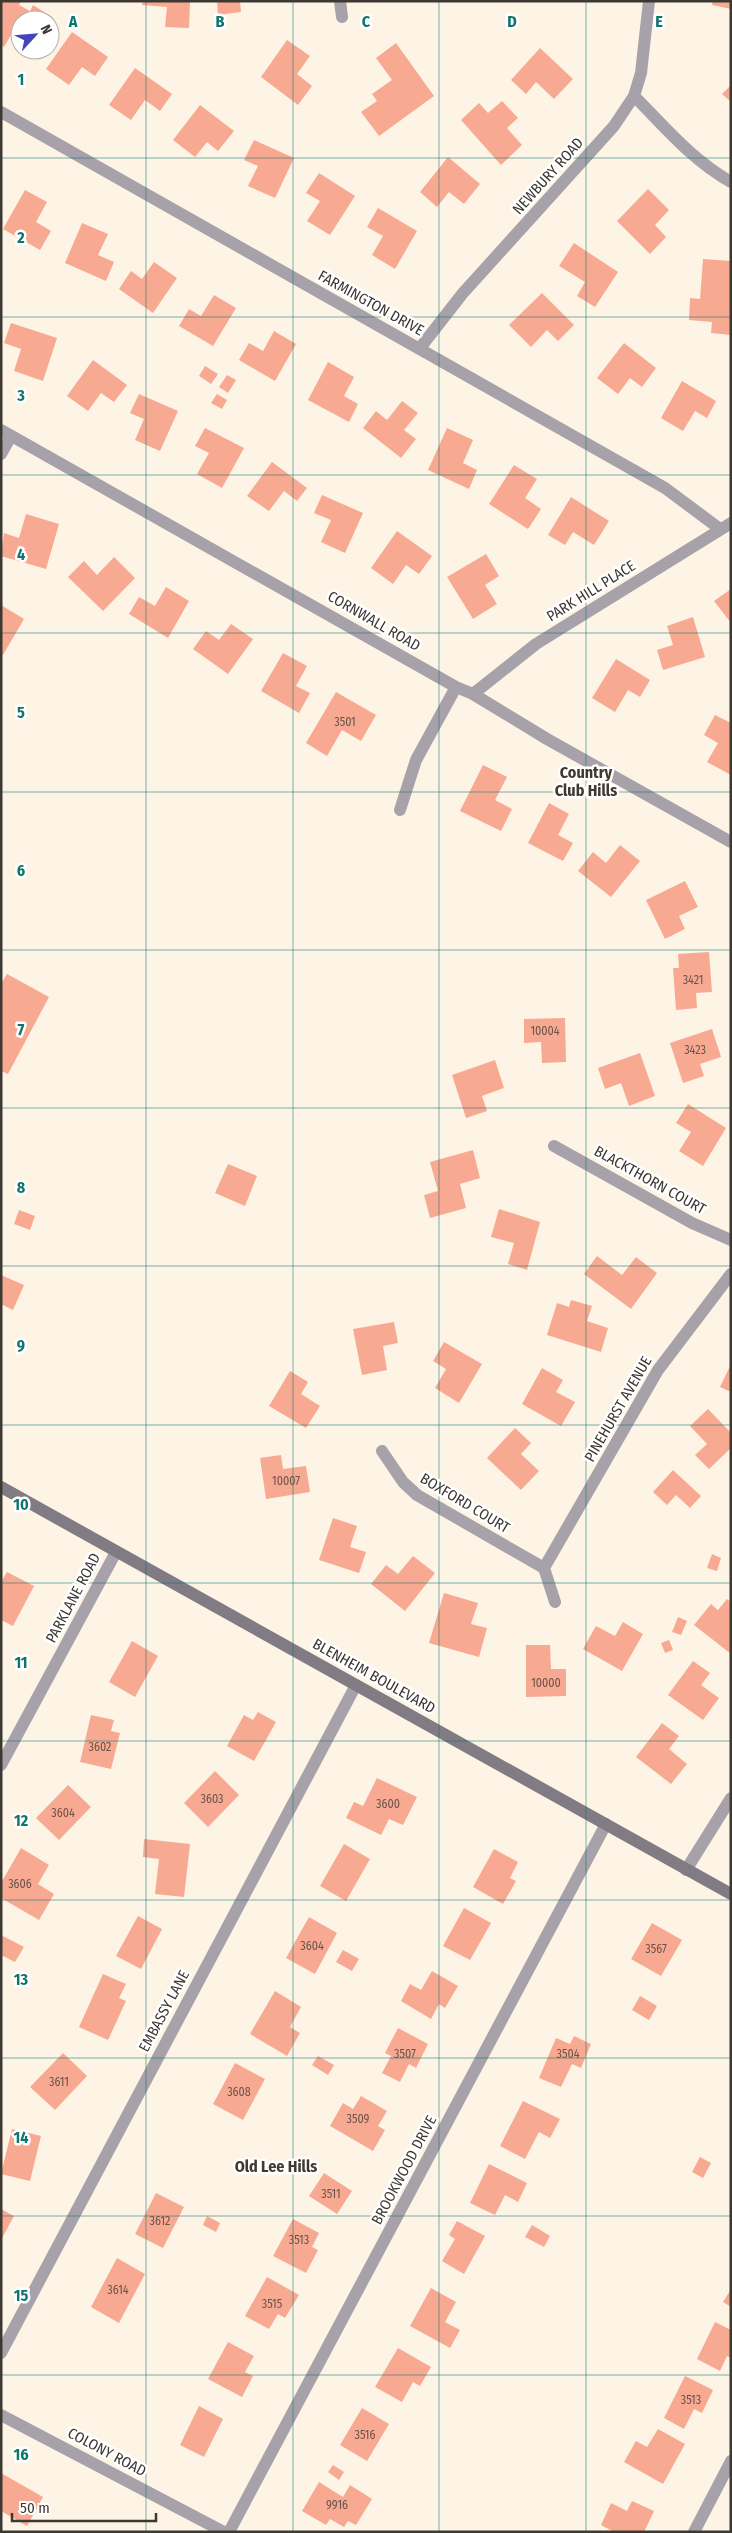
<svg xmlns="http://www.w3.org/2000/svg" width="732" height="2533" viewBox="0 0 732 2533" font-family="'Fira Sans Condensed',sans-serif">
	<rect width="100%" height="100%" fill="#fef4e6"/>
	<path fill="#f8a991" d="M1,1H21L19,5L30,11L33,5L52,17L51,20H20V32L15,28L4,47L1,45Z
		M143,1H190L189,28L165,27L167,7L142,5Z
		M217,1H240L241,12L218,15Z
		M713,1H731V9L712,5Z
		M72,32L108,57L95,76L82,67L69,85L46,69Z
		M287,40L310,56L297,74L312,86L298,105L261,77Z
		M396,43L434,96L379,136L361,112L377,101L372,94L392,80L376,58Z
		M540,48L573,79L554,99L536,82L526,94L511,80Z
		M135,68L172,94L160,111L145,100L131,120L109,105Z
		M731,85V102L722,94Z
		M502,101L518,118L507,128L522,145L501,165L461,120L479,103L488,113Z
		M200,105L234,131L218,151L207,142L195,157L173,140Z
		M254,140L294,158L275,198L248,186L258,166L244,160Z
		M448,157L480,184L464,204L449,192L437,207L420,192Z
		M319,173L355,196L330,235L307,221L320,201L306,193Z
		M648,189L669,210L655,225L666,237L650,254L617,221Z
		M25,190L47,202L36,222L51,231L40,250L3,229Z
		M378,208L417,231L395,269L372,255L383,236L367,227Z
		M82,223L108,234L98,255L114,262L106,281L65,263Z
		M574,243L618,272L595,307L577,296L585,282L559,266Z
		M703,259L731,261V335L711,333L712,322L689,320L690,298L700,299Z
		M154,262L177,278L153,313L119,289L131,271L142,279Z
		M542,293L574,325L558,341L547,330L531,347L509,325Z
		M214,295L236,308L213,346L179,326L189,309L201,316Z
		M11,323L57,338L43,381L14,371L21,349L4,343Z
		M274,331L296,344L275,381L239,360L249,343L263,351Z
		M624,343L656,368L642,387L630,378L618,394L597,378Z
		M93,360L127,385L114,402L101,393L88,411L67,396Z
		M328,362L354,377L344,396L358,404L349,422L308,400Z
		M205,366L218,374L211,384L199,376Z
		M227,375L236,380L228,393L219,387Z
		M682,381L716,401L707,418L695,411L683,431L661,418Z
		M139,394L178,411L160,451L135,440L144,419L130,413Z
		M217,394L227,400L222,409L211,403Z
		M402,401L418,413L404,430L416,439L401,458L363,428L376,411L387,420Z
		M205,428L244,448L222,488L197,474L209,453L195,446Z
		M447,428L473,440L463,463L477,470L469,489L428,470Z
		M272,462L307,488L297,501L284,491L269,511L247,496Z
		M514,465L537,479L525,498L541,509L528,529L489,504Z
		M322,495L363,513L345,553L321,542L331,520L314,513Z
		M571,497L609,521L594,545L573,532L565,545L548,535Z
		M26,514L59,524L46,569L1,556L4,533L19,538Z
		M397,531L432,556L419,574L406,565L393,584L371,568Z
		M486,554L499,576L485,585L497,604L473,619L447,577Z
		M114,557L135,578L103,611L68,577L84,561L97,575Z
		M166,587L189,601L168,638L129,614L139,597L155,606Z
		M731,589V623L714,601Z
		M1,605L24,619L3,655L1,654Z
		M693,617L705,657L663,670L657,650L673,645L667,626Z
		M231,624L253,639L228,674L193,649L206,631L219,640Z
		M283,653L307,666L296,686L310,693L299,713L261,691Z
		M616,659L650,680L640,697L628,690L615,712L592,698Z
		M336,692L376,715L361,741L342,730L327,756L306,743Z
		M715,715L731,723V775L707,762L718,743L704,735Z
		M483,765L507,777L495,800L512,809L501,831L460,811Z
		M549,803L569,814L558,835L573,843L563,861L528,843Z
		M620,845L640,861L611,897L578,871L593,852L606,863Z
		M685,881L698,907L679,916L685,929L665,939L646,900Z
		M709,952L712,992L696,993L697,1008L676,1010L673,968H679L678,954Z
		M7,974L49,997L8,1074L1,1071V984Z
		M565,1018L566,1062L542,1063L541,1042L524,1043V1019Z
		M712,1029L721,1057L700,1064L704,1076L683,1083L670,1043Z
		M640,1053L655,1096L629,1106L621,1083L605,1089L598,1068Z
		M495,1060L504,1088L482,1096L487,1111L466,1118L452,1075Z
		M688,1104L726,1128L703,1166L679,1151L691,1132L676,1123Z
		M473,1150L480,1178L460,1184L466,1208L430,1218L424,1195L438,1191L430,1162Z
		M228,1164L257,1176L245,1206L215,1193Z
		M499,1209L540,1222L527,1270L508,1264L514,1243L491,1237Z
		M19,1210L35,1216L30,1230L14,1224Z
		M597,1256L622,1275L636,1257L657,1273L631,1309L584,1274Z
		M1,1275L24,1285L13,1310L1,1304Z
		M571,1300L592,1306L587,1321L608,1328L601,1352L547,1335L557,1303L569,1307Z
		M394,1322L398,1343L383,1346L387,1370L362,1375L353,1329Z
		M444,1342L482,1364L459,1403L435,1388L446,1369L433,1361Z
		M731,1364V1392L720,1387Z
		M542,1368L563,1380L556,1392L575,1402L561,1426L522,1404Z
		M290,1371L308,1382L301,1394L320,1406L306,1428L269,1406Z
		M708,1409L731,1433V1448L709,1469L695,1455L707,1444L690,1426Z
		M515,1428L531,1443L521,1454L539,1471L521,1490L487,1458Z
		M281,1455L283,1469L306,1466L310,1492L266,1499L260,1458Z
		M673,1470L701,1496L690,1508L676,1495L667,1505L653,1492Z
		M333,1518L357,1526L350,1547L366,1552L359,1573L319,1560Z
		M712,1554L721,1558L717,1571L707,1568Z
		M413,1556L435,1573L405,1611L371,1584L386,1565L398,1574Z
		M7,1572L34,1586L13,1626L1,1620V1582Z
		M444,1593L478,1603L471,1624L487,1628L479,1657L429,1643Z
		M727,1599L731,1602V1654L694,1625L711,1604L718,1610Z
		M678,1617L687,1621L681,1635L672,1632Z
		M623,1622L643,1634L622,1671L583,1649L596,1626L615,1636Z
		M669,1640L673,1650L665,1653L661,1643Z
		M132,1641L158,1656L135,1697L109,1682Z
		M526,1645H550L551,1669H566V1696L526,1697Z
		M693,1661L710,1673L701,1685L719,1698L703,1720L668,1695Z
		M258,1712L276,1722L254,1761L227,1746L244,1715L253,1720Z
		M91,1715L114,1720L111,1731L120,1733L111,1769L80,1762Z
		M662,1723L679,1736L669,1749L687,1764L671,1784L636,1757Z
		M215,1771L239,1795L208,1827L184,1803Z
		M377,1778L417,1797L403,1825L389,1819L381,1835L346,1818L354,1802L363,1806Z
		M68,1785L91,1807L59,1840L36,1818Z
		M144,1839L190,1844L184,1897L155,1894L159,1859L143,1857Z
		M344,1844L370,1859L346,1901L320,1886Z
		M21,1848L49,1865L38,1884L54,1894L39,1920L1,1898V1883Z
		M494,1849L518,1862L510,1878L516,1881L503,1904L473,1887Z
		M464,1908L491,1923L470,1960L443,1946Z
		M138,1916L162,1929L141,1969L116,1956Z
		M309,1917L337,1933L315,1974L286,1958Z
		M652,1923L682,1940L661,1976L631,1959Z
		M1,1935L24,1947L15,1962L1,1955Z
		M343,1950L359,1959L352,1971L336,1962Z
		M432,1971L458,1986L445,2008L439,2004L431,2019L401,2001L410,1984L421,1990Z
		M103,1974L126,1984L119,1998L126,2001L108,2040L79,2027Z
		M275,1991L301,2007L290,2027L300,2033L287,2056L250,2034Z
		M640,1996L657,2006L649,2020L632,2010Z
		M398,2028L428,2044L416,2068L409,2064L400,2082L382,2073L391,2056L385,2053Z
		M574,2036L591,2044L581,2068L572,2064L561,2087L539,2078L556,2038L570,2044Z
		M63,2053L87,2076L55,2110L30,2087Z
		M318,2056L334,2065L328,2075L312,2065Z
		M235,2063L265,2079L243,2120L213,2104Z
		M361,2096L387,2111L378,2126L385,2130L373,2151L330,2126L343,2103L353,2109Z
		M523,2101L560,2119L550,2138L539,2132L525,2159L500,2146Z
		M12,2129L41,2136L30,2181L1,2174Z
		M700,2157L711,2163L703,2178L692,2172Z
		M489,2164L527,2183L518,2202L505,2195L495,2215L470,2203Z
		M324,2173L352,2191L337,2214L309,2196Z
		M156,2193L184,2207L163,2248L135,2234Z
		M1,2209L14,2216L1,2240Z
		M207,2216L220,2223L216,2232L203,2225Z
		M293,2219L319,2233L312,2247L318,2250L306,2273L273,2256Z
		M457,2221L485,2236L464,2274L442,2261L455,2239L449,2235Z
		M532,2225L550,2236L544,2247L525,2237Z
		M117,2258L145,2274L119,2323L91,2307Z
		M267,2277L299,2295L285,2318L278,2314L269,2329L245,2316Z
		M431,2288L456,2302L445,2322L460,2330L450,2348L410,2326Z
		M731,2289V2307L723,2302Z
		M715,2322L731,2330V2358L727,2356L720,2371L697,2359Z
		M228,2342L254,2356L245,2372L253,2376L242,2397L208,2379Z
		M398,2348L431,2367L420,2386L413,2382L402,2402L375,2387Z
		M685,2376L713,2390L702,2413L694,2409L684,2429L664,2418Z
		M199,2406L223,2419L204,2457L180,2445Z
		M362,2408L389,2424L367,2461L340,2445Z
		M658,2429L685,2444L663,2484L624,2462L636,2441L647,2447Z
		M333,2465L344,2472L339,2480L328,2472Z
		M1,2473L43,2497L27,2526L1,2511Z
		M319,2482L343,2497L350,2485L372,2499L356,2525L348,2521L344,2527L330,2519L326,2525L302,2511Z
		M632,2501L654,2511L644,2532H614L601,2525L611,2503L627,2511Z"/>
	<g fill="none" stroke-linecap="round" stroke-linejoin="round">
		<path stroke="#a7a2a9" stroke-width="12" d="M340,1L342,17
			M634,96C665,127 692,160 731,182
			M1,112L665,488L720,529
			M420,348L463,293L614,126L634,96L641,73L649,1
			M1,430L456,687L473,694L547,739L731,842
			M1,454L11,436
			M473,694L536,644L731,523
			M400,810L416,760L456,687
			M554,1146L692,1223L731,1240
			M382,1451L403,1482L417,1495L544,1568
			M544,1568L658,1370L731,1274
			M544,1568L555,1602
			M1,1765L116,1552
			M686,1870L731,1798
			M1,2353L356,1685
			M1,2415L224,2532
			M229,2532L606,1824
			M694,2532L731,2461"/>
		<path stroke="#817b83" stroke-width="12" d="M1,1487L731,1894"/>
	</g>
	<path fill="none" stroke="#0f766e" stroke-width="1" stroke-opacity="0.55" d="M146,1V2532M293,1V2532M439,1V2532M586,1V2532M1,158H731M1,317H731M1,475H731M1,633H731M1,792H731M1,950H731M1,1108H731M1,1266H731M1,1425H731M1,1583H731M1,1741H731M1,1900H731M1,2058H731M1,2216H731M1,2375H731"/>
	<g text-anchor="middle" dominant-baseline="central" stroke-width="5" stroke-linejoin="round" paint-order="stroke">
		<g font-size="12" fill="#6b544a">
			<text x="345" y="722">3501</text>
			<text x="693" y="980">3421</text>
			<text x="545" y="1031">10004</text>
			<text x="695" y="1050">3423</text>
			<text x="286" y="1481">10007</text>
			<text x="546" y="1683">10000</text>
			<text x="100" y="1747">3602</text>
			<text x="212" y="1799">3603</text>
			<text x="388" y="1804">3600</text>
			<text x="63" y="1813">3604</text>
			<text x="20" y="1884">3606</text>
			<text x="312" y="1946">3604</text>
			<text x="656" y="1949">3567</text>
			<text x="405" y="2054">3507</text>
			<text x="568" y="2054">3504</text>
			<text x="59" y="2082">3611</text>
			<text x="239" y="2092">3608</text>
			<text x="358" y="2119">3509</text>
			<text x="331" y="2194">3511</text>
			<text x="160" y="2221">3612</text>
			<text x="299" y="2240">3513</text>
			<text x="118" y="2290">3614</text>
			<text x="272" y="2304">3515</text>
			<text x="691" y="2400">3513</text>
			<text x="365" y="2435">3516</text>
			<text x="337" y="2505">9916</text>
		</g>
		<g font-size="15" fill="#3c3832" stroke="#fff">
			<text transform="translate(548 176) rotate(-48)">NEWBURY ROAD</text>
			<text transform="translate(371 303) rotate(29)">FARMINGTON DRIVE</text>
			<text transform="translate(591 591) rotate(-32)">PARK HILL PLACE</text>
			<text transform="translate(374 621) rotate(30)">CORNWALL ROAD</text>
			<text transform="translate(650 1180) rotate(29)">BLACKTHORN COURT</text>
			<text transform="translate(618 1409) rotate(-60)">PINEHURST AVENUE</text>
			<text transform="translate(465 1503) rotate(31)">BOXFORD COURT</text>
			<text transform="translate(73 1598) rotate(-62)">PARKLANE ROAD</text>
			<text transform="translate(374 1676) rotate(29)">BLENHEIM BOULEVARD</text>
			<text transform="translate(164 2011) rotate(-62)">EMBASSY LANE</text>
			<text transform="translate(404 2170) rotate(-62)">BROOKWOOD DRIVE</text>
			<text transform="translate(107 2452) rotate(28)">COLONY ROAD</text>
		</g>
		<g font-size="16" font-weight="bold" fill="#41392e" stroke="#fff">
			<text x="586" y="772">Country<tspan x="586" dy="18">Club Hills</tspan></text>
			<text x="276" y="2166">Old Lee Hills</text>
		</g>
	</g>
	<g font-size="16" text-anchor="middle" font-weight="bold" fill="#0f766e" stroke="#fff" stroke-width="5" stroke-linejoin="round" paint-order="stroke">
		<text x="73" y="27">A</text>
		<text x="220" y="27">B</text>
		<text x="366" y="27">C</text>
		<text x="512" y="27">D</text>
		<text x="659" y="27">E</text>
		<text x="21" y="85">1</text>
		<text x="21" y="243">2</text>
		<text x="21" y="401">3</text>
		<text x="21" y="560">4</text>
		<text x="21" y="718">5</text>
		<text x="21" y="876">6</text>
		<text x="21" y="1035">7</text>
		<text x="21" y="1193">8</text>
		<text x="21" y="1351">9</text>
		<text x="21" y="1510">10</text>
		<text x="21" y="1668">11</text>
		<text x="21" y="1826">12</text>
		<text x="21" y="1985">13</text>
		<text x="21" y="2143">14</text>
		<text x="21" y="2301">15</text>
		<text x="21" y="2460">16</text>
	</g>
	<rect width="732" height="2533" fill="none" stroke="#3c3832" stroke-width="5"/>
	<g transform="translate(35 35) rotate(64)"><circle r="24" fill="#ffffff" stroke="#b1afad"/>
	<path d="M0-4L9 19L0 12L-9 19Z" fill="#4445ba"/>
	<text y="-8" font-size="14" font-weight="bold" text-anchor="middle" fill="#3c3832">N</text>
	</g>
	<path d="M12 2513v8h144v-8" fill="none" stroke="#3c3832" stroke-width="2.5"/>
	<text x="20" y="2513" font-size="15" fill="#3c3832" stroke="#ffffff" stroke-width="4" paint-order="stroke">50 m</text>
</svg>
